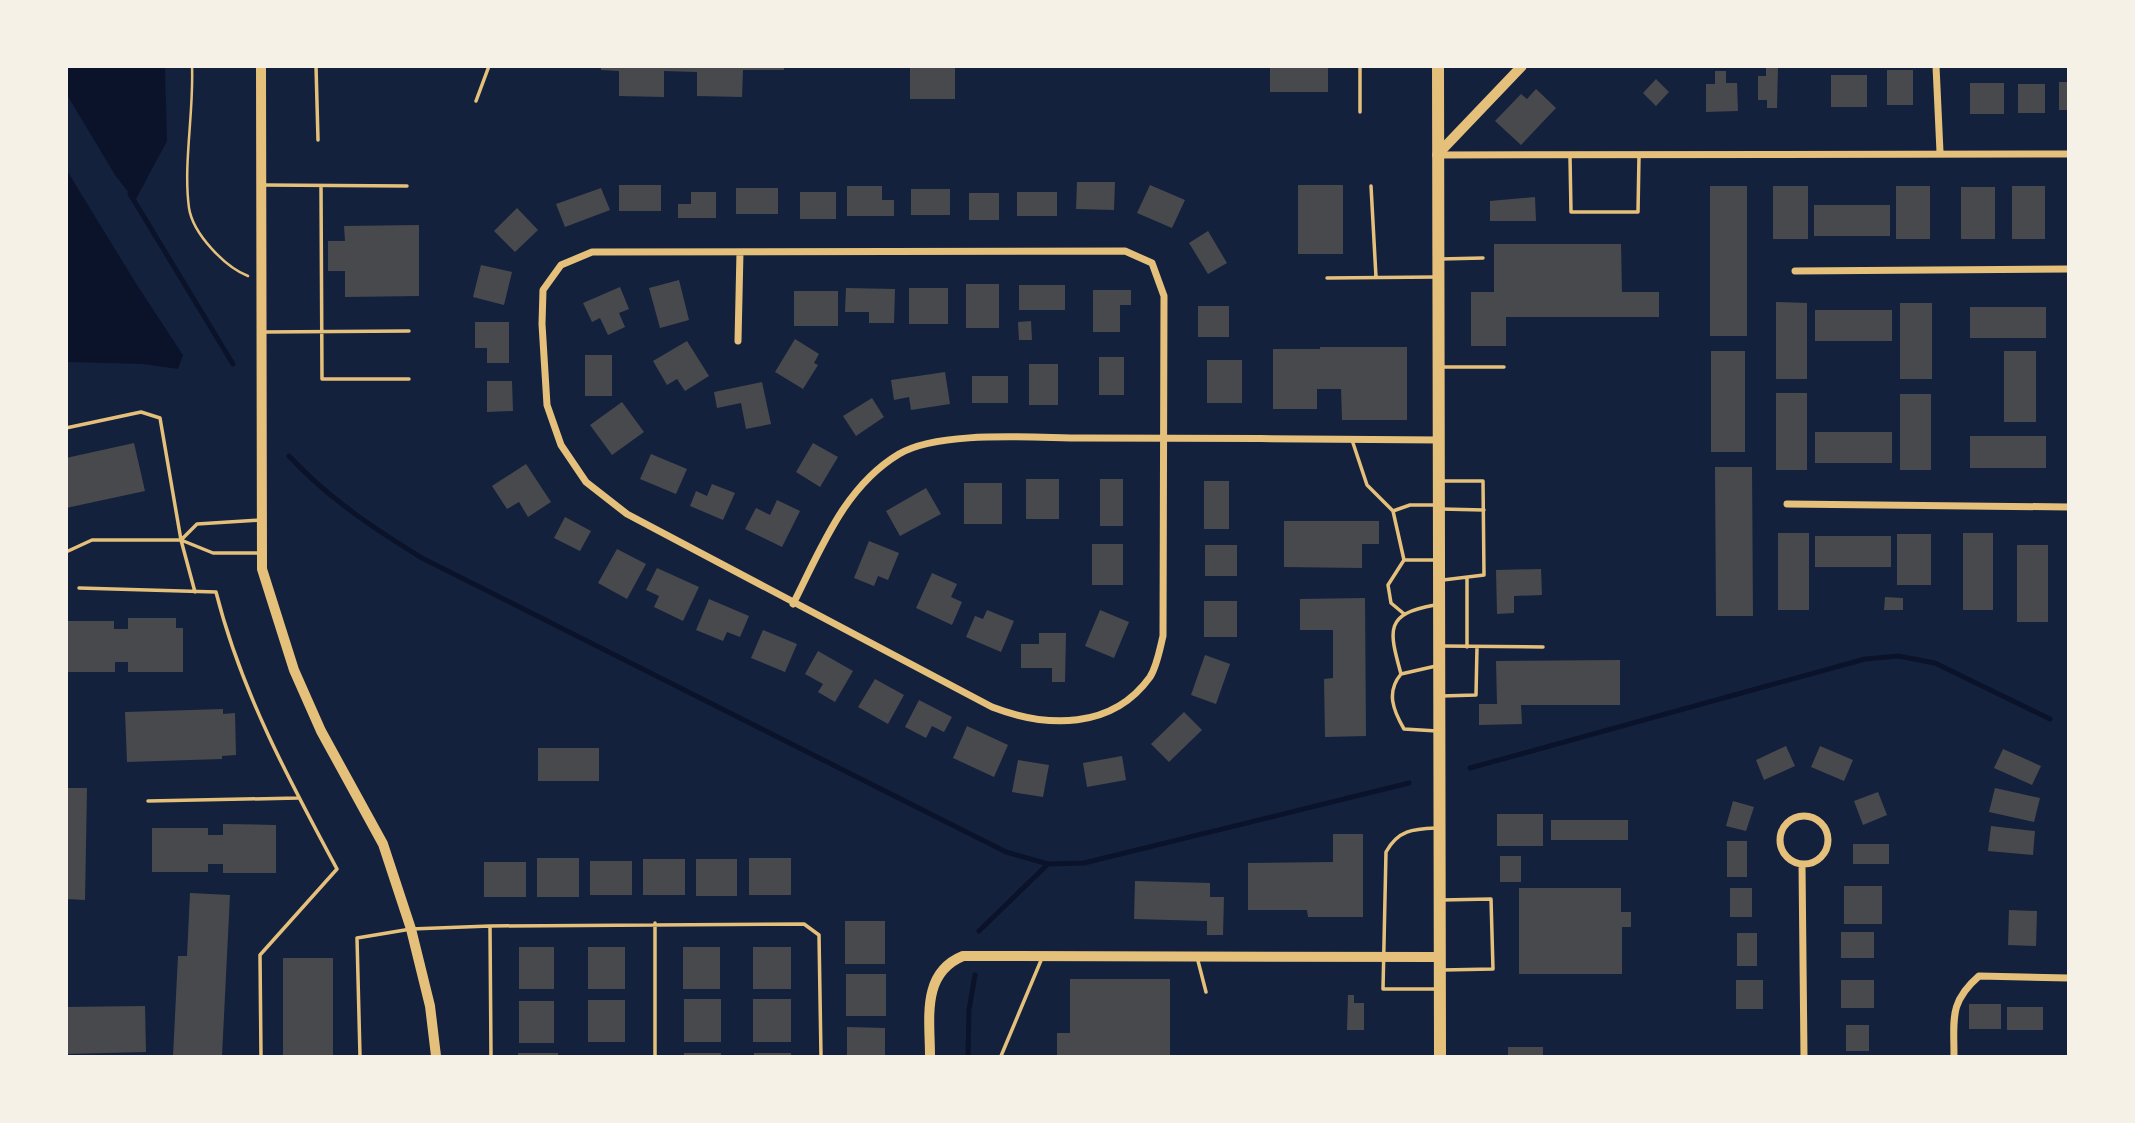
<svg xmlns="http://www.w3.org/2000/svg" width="2135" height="1123" viewBox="0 0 2135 1123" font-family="'Alegreya Sans',sans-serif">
	<rect width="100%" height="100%" fill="#14213d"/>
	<path fill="#0b132b" d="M67,66L165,67L167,141L135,201L115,175L67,95Z
		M66,169L137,285L183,355L178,369L143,364L67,362Z"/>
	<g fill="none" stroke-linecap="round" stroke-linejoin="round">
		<path stroke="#0b132b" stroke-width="5" d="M130,194L233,364
			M289,456C328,498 373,528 422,558L1006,852L1048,864L1084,863L1409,783
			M1470,768L1865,659L1898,656L1935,663L2050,719
			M979,931L1048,864
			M968,1056L969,1010L975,975"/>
	</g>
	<path fill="#48494c" d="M601,66H784V70H743L742,97L697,96V72L664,71V97L619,96V71L601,70Z
		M910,66H955V99H910Z
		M1270,66H1328V92H1270Z
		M1766,66L1778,67L1777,108H1767V100H1758V76H1766Z
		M1887,70H1913V105H1887Z
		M1715,71H1726V83H1737L1738,111L1706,112V84H1715Z
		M1831,75H1867V107H1831Z
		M1656,79L1669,92L1656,106L1643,93Z
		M2059,82H2068V110H2059Z
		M1970,83H2004V114H1970Z
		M2018,84H2045V113H2018Z
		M1536,89L1556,108L1521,145L1495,121L1521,94L1527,99Z
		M1077,182H1115L1114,210L1076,209Z
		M619,185H661V211H619Z
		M1150,185L1185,200L1172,228L1137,213Z
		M1298,185H1343V254H1298Z
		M847,186H882V200H894V216H847Z
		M1710,186H1747V336H1710Z
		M1773,186H1808V239H1773Z
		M1896,186H1930V239H1896Z
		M2012,186H2045V239H2012Z
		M1961,187H1995V239H1961Z
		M601,188L610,210L565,227L556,204Z
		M736,188H778V214H736Z
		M911,189H950V215H911Z
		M691,192H716V218H678V204H691Z
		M800,192H836V219H800Z
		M1017,192H1057V216H1017Z
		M969,193H999V220H969Z
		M1535,197L1536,221H1490V201Z
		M1814,205H1890V236H1814Z
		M517,208L538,230L515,252L494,231Z
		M419,225V296L345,297V271H328V241H345L344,226Z
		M1208,231L1227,263L1208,274L1189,243Z
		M1494,244H1621L1622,292H1659V317H1506V346H1471V292H1494Z
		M481,265L512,272L504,305L473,297Z
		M679,280L689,320L660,328L649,288Z
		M966,284H999V328H966Z
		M1019,285H1065V310H1019Z
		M620,287L629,309L619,313L625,327L608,335L600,318L592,322L583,303Z
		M846,288L895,289L894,323H869V312H845Z
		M909,288H948V324H909Z
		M1093,290H1131V305H1120V332H1093Z
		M794,291H838V326H794Z
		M1776,302L1807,303V379H1776Z
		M1900,303H1932V379H1900Z
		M1198,306H1229V337H1198Z
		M1970,307H2046V338H1970Z
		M1815,310H1892V341H1815Z
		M1031,321L1032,340H1019L1018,322Z
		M475,322H509V363H487V348H475Z
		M795,339L819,354L814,363L818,365L803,389L775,372Z
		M687,341L709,376L685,391L677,379L667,385L653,361Z
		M1320,347H1407V420H1342L1341,389H1317V409H1273V349H1320Z
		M1711,351H1745V452H1711Z
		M2004,351H2036V422H2004Z
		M585,355H612V396H585Z
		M1099,357H1124V395H1099Z
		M1207,360H1242V403H1207Z
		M1029,364H1058V405H1029Z
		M945,372L950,404L911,410L909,397L894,400L891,380Z
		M972,376H1008V403H972Z
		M487,381H512L513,411L487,412Z
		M762,382L771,424L746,429L741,403L717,408L714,392Z
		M1776,393H1807V470H1776Z
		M1900,394H1931V470H1900Z
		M872,398L884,417L856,436L843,416Z
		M622,402L644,432L612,455L590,425Z
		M1815,432H1892V463H1815Z
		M1970,436H2046V468H1970Z
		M134,443L145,491L66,508V458Z
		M813,443L838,457L820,487L796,472Z
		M651,454L687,469L676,494L640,479Z
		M526,464L551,502L528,517L519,502L507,509L492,486Z
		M1715,467H1752L1753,616H1716Z
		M1026,479H1059V519H1026Z
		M1100,479H1123V526H1100Z
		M1204,481H1229V529H1204Z
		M964,483H1002V524H964Z
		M712,484L735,493L723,520L690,506L696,491L707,496Z
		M926,488L941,514L900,536L886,511Z
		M777,500L800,511L782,547L745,529L756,508L770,515Z
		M565,517L591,531L580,551L554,538Z
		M1284,521H1379V544H1362V568L1284,567Z
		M1778,533H1809V610H1778Z
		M1963,533H1993V610H1963Z
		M1897,534H1931V585H1897Z
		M1815,536H1891V567H1815Z
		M869,541L899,553L888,580L878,576L874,586L854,578Z
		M1092,544H1123V585H1092Z
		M1205,545H1237V576H1205Z
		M2017,545H2048V622H2017Z
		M617,549L646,564L627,599L598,583Z
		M657,568L699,587L683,621L654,607L659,596L646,590Z
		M1541,569L1542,595L1514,596V613L1497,614L1496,570Z
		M932,573L957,584L951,597L962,602L952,625L916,608Z
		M1885,597L1903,598V610H1884Z
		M1365,598L1366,736L1325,737L1324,679L1333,678V630H1300V599Z
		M709,599L749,616L740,637L727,632L723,641L696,630Z
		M1204,601H1237V637H1204Z
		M987,610L1014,621L1001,652L966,637L975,616L983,619Z
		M1100,610L1129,622L1114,658L1085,646Z
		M128,618H176V628H183V672H128V662H115V672H66L68,621H114V629H128Z
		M763,630L797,644L785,672L751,658Z
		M1039,633H1066L1065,682H1052V668H1021V644H1039Z
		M818,651L853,671L835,702L818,692L823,684L805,674Z
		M1205,655L1230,664L1216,704L1191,695Z
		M1620,660V705H1521L1522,724L1479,725V704H1497L1496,661Z
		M875,679L904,695L888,724L858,707Z
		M919,700L952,717L944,732L932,726L926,738L905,727Z
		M223,709V714L235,713L236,755L222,756V759L127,762L125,712Z
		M1184,712L1202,730L1169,762L1151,744Z
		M967,726L1008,745L994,777L953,758Z
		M1786,746L1795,766L1764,780L1756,760Z
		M1820,746L1853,760L1844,781L1811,767Z
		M538,748H599V781H538Z
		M2003,749L2041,766L2032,785L1994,768Z
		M1122,756L1126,780L1087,787L1083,763Z
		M1018,760L1049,765L1043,797L1012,792Z
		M66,788H87L85,900L66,899Z
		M1995,788L2040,798L2034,822L1989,812Z
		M1878,792L1887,815L1863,825L1854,801Z
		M1733,801L1754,807L1746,831L1726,826Z
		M1497,814H1543V846H1497Z
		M1551,820H1628V840H1551Z
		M223,824L276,825V873H223V864H208V872H152V828H208V835H223Z
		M1991,826L2035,831L2033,855L1988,851Z
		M1333,834H1363V917H1308L1307,910H1248V863L1333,862Z
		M1727,841H1747V877H1727Z
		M1853,844H1889V864H1853Z
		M1500,856H1521V882H1500Z
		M537,858H579V897H537Z
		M749,858H791V895H749Z
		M643,859H685V895H643Z
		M696,859H737V896H696Z
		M590,861H632V895H590Z
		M484,862H526V897H484Z
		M1135,881L1210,883V897H1224L1223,935H1207V921L1134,919Z
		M1844,886H1882V924H1844Z
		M1519,888H1621V912H1631V927H1622V974H1519Z
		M1730,888H1752V917H1730Z
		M190,893L230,895L222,1056H173L178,956H187Z
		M2009,910L2037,911L2036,946L2008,945Z
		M845,921H885V964H845Z
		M1841,932H1874V958H1841Z
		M1737,933H1757V966H1737Z
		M519,947H554V989H519Z
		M588,947H625V989H588Z
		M683,947H720V989H683Z
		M753,947H791V989H753Z
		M283,958H333V1056H283Z
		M846,974H886V1016H846Z
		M1070,979H1170V1056H1057V1033H1070Z
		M1736,980H1763V1009H1736Z
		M1841,980H1874V1008H1841Z
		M1348,995H1354V1003H1364V1030H1347Z
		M684,999H721V1042H684Z
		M753,999H791V1042H753Z
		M588,1000H625V1042H588Z
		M519,1001H554V1043H519Z
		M1969,1004H2001V1029H1969Z
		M145,1006L146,1052L66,1054V1007Z
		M2007,1007H2043V1030H2007Z
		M1846,1025H1869V1051H1846Z
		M847,1027L885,1028V1056H847Z
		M1508,1047H1543V1056H1508Z
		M518,1053H558V1056H518Z
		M684,1053H721V1056H684Z
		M754,1053H791V1056H754Z"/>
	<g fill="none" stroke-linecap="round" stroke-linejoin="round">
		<path stroke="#e5c07b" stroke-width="2.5" d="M192,66C194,112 183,164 189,208C193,234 225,267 248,276"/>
		<path stroke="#e5c07b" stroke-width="3.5" d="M316,66L318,140
			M476,101L489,66
			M1360,112V66
			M1570,157L1571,212H1638L1639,156
			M264,185L407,186
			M321,186L322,379H409
			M1371,186L1376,277
			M1440,259L1483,258
			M1327,278L1436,277
			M264,332L409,331
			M1441,367H1504
			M66,428L141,412L160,418L181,540L195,592
			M1352,440L1367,485L1393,511L1404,560
			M1441,481H1483L1484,575L1443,580
			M1441,509L1484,510
			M1393,511L1410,505H1435
			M181,540L197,524L260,520
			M66,552L92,540H181L213,553H260
			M79,588L216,592C241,691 289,780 337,869L260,955L261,1056
			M1403,613L1391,603L1388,585L1404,560H1437
			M1441,646L1543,647
			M1467,647V579
			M1436,666L1401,674C1386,692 1393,710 1404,729L1437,731
			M1401,674C1389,630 1384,614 1435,605
			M1441,696L1476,695L1477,647
			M148,801L298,798
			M1436,828C1413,829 1398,830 1386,852L1383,989H1438
			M1441,900L1491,899L1493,969L1442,970
			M655,923V1056
			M490,926L491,1056
			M1197,957L1206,992
			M360,1056L357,938L411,929L490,926L804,924L819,935L821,1056
			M1001,1056L1042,958"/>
		<path stroke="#e5c07b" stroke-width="7" d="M1936,66L1940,152
			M1437,155L2068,154
			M1125,251L1152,263L1164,296L1163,636C1160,648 1157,666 1150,677C1112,730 1047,728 992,707L627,514L586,482L561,445L547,405L542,324L543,290L561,265L592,252Z
			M1795,271L2068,269
			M738,341L740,252
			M1787,504L2068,507
			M793,604C821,549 844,487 899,454C940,430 1034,438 1083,438C1202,438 1320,439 1439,440
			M1780 840a24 24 0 1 1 48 0a24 24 0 1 1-48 0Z
			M1802,864L1804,1056
			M1954,1056C1954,1019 1949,1002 1979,976L2068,978"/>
		<path stroke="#e5c07b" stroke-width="10" d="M261,66L262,569L294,670L321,731L383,844L411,929L430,1006L436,1056
			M1437,155L1522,66
			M930,1056C930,1019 921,973 963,956L1440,957"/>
		<path stroke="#e5c07b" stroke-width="12" d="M1438,66L1440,1056"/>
	</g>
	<rect width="2135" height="1123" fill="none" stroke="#f6f1e7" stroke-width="136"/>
</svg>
